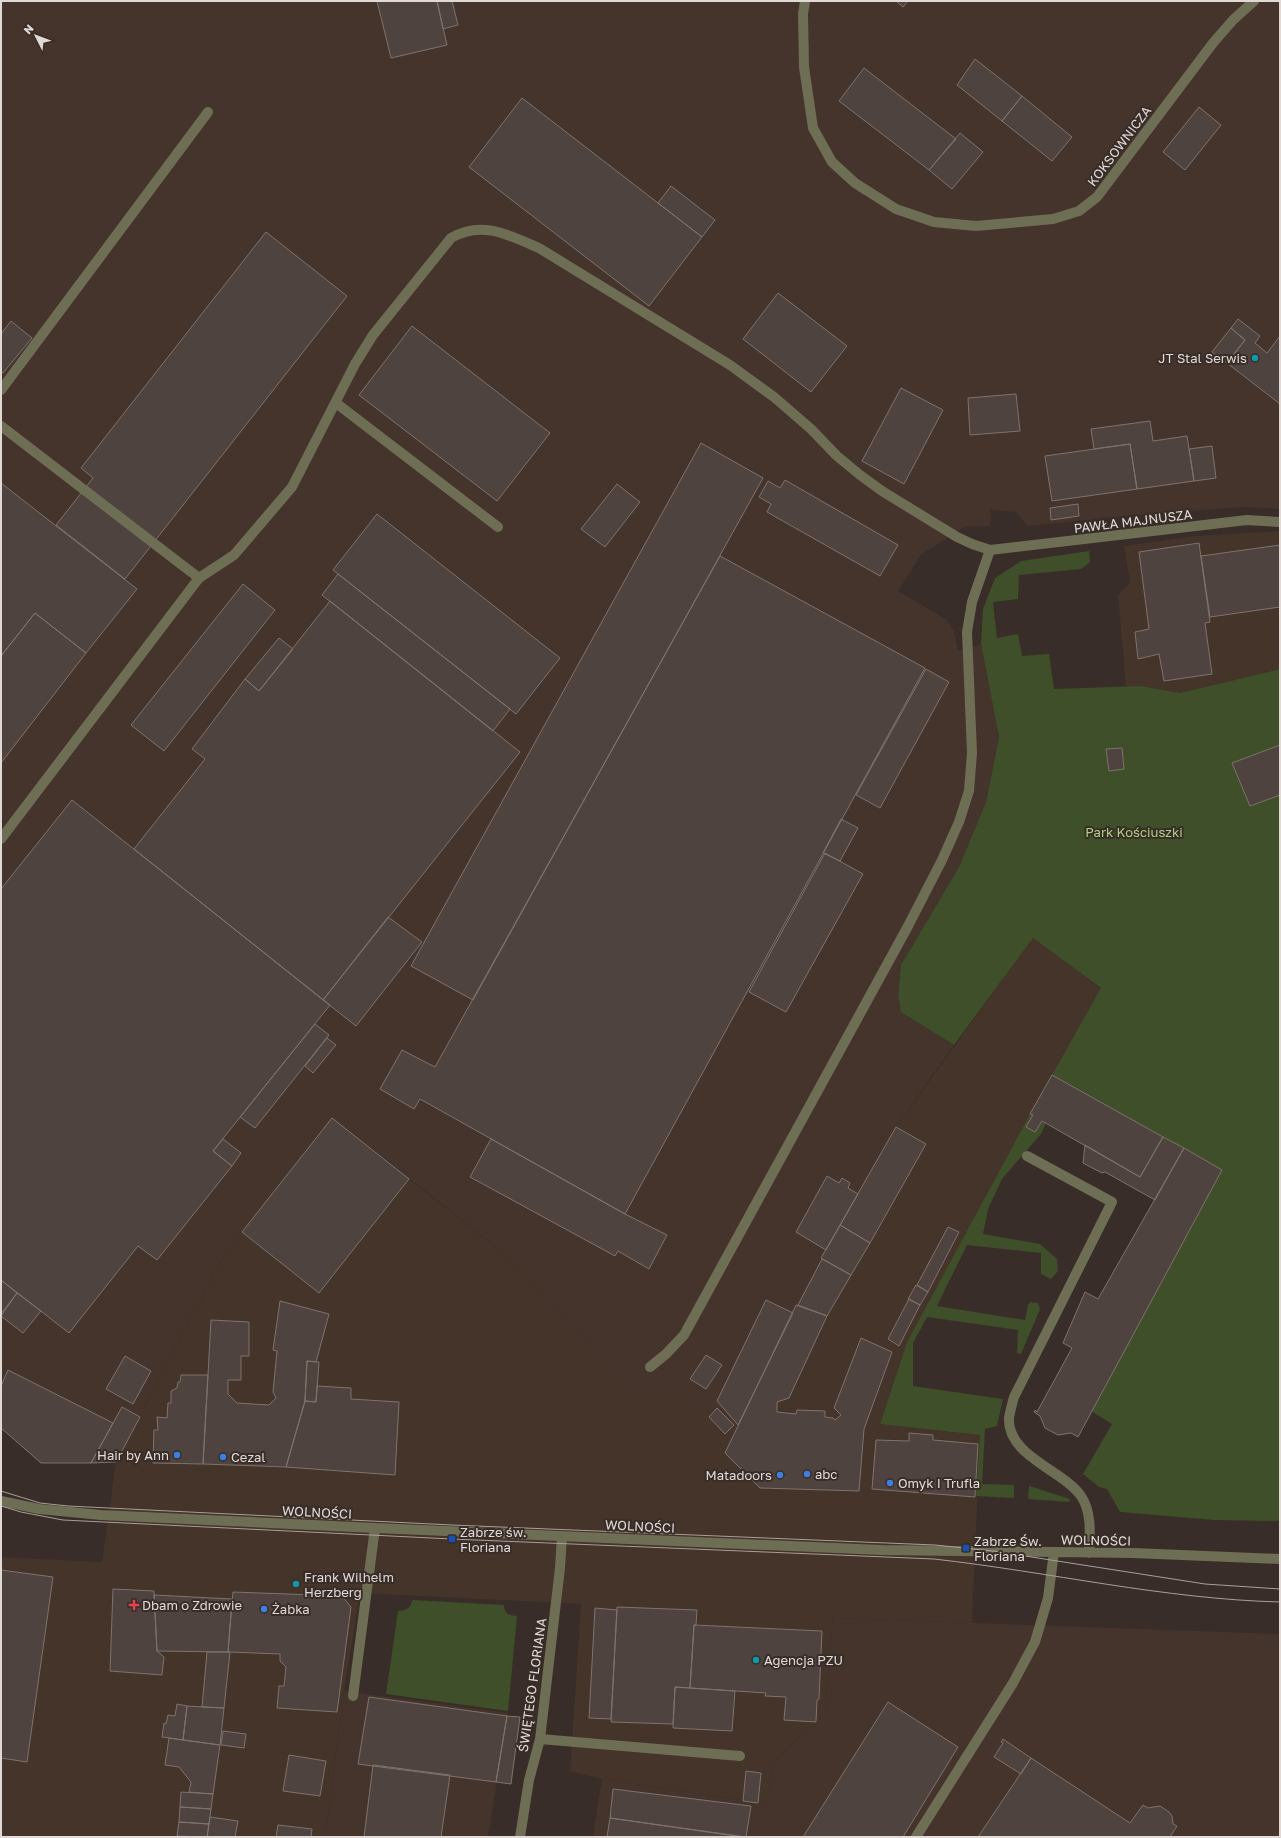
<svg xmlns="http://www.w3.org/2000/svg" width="1281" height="1838" viewBox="0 0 1281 1838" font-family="'Golos Text',sans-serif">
	<rect width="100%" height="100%" fill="#382d28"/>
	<path fill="#443429" d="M1280,531V669L1180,693L1141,686L1126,687L1118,595L1130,583L1124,546L1196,536Z
		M1033,937L1101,989L1030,1114L907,1342L880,1424L980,1435L972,1623L833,1618L825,1713L773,1762L767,1804L602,1779L570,1771L581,1604L360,1593L344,1691L325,1837H1V1557L102,1562L116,1462L221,1260L242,1232L319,1293L409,1179L501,1251L717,1401L766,1300L792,1313L896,1127Z"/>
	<path fill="#45342c" d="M1,1H1280V509L1246,507L1134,515L1028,526L1016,512L991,510L990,526H966L922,554L898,591L947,620L954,632L958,651L981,644L999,737L986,802L959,867L901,965L898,995L902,1012L954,1045L896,1127L793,1313L766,1300L717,1401L643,1399L501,1251L410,1179L319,1293L242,1232L221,1260L116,1462L41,1463L1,1428Z
		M833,1618L1280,1634V1837H593L602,1779L767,1804L773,1762L825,1713Z
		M344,1691L508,1713L488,1837H325Z"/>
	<path fill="#3e4f29" d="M1089,551L1090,562L1081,569L1019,575L1018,599L993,602L997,638L1018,634L1022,656L1049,654L1054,689L1141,686L1180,693L1280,669V1521L1214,1520L1120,1512L1107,1489L1099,1487L1083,1474L1112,1424L1091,1411L1222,1170L1052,1075L1101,988L1033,938L954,1045L901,1012L898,995L901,965L959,867L986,802L999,737L981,644L983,609L995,578L1021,561Z
		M1030,1114L1033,1115L1026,1127L1035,1132L1042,1121L1046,1123L1041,1134L1002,1179L988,1209L983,1234L1040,1244L1057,1259L1058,1271L1051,1279L1041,1274V1253L967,1245L937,1306L1025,1320L1028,1305L1030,1302L1038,1303L1040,1309L1021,1354L1017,1353L1018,1330L927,1317L913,1343V1386L1003,1399L997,1426L985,1429L982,1484L1014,1485V1498L976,1496L980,1435L880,1424L907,1342Z
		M1029,1486L1070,1499L1069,1502L1028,1499Z
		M412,1600L504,1605C504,1613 509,1616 517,1616L508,1711L386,1694L398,1611C406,1611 411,1608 412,1600Z"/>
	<path fill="#4e433e" stroke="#7f736d" d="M377,1H437L447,45L391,58Z
		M437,1H452L458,25L443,29Z
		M896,1H908L903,7Z
		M975,59L1022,96L1002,121L957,85Z
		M864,68L956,139L929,170L839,101Z
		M1022,96L1072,137L1052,161L1002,121Z
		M522,98L702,237L649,306L469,167Z
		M1199,107L1221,125L1185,170L1163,152Z
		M960,133L983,152L952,189L929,170Z
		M671,186L715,220L702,237L658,203Z
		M266,232L347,296L125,579L56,525L93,478L81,468Z
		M778,293L847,346L811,392L743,339Z
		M1238,319L1260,336L1255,343L1267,353L1280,336V404L1227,363L1245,340L1231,328Z
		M11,321L32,338L3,373L1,372V334Z
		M412,326L550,433L497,501L359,395Z
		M1231,328L1245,340L1227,363L1212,352Z
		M901,388L943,410L904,484L862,461Z
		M1016,394L1020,431L970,435L968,398Z
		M1150,421L1153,441L1187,436L1194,481L1137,489L1130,444L1094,449L1091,429Z
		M701,443L763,478L473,1000L411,966Z
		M1130,444L1137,489L1052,501L1045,456Z
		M1212,446L1216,478L1194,481L1189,449Z
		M785,480L898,545L880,576L767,512L771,504L759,497L768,481L780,488Z
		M1,483L137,589L86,653L35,613L1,656Z
		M617,484L640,502L605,547L581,529Z
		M1078,504L1079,516L1051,520L1050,508Z
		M377,514L560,658L516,714L333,570Z
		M1199,543L1210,622L1205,623L1212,674L1164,681L1159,654L1138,659L1135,632L1149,629L1139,552Z
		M1280,545V607L1210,617L1201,556Z
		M720,556L925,668L625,1214L420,1099L414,1109L380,1089L402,1050L435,1067Z
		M338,574L510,709L493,731L322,595Z
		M243,584L275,610L164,751L131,725Z
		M330,601L520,752L323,1000L134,849L205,759L192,749L245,679L259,691Z
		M35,613L86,653L1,763V656Z
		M279,638L293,649L259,691L245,679Z
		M926,669L949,682L880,808L856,795Z
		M1280,745V795L1250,806L1232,763Z
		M1122,748L1124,769L1109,771L1106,749Z
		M72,800L330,1005L213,1151L232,1166L157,1260L138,1246L69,1333L1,1280V889Z
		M841,819L858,828L840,861L823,853Z
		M825,853L863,874L786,1012L749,992Z
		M388,917L422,942L356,1026L323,1000Z
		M315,1024L329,1035L255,1128L240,1117Z
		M327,1038L336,1045L313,1073L305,1066Z
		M1052,1075L1163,1137L1140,1177L1042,1121L1035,1132L1026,1127L1033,1115L1030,1114Z
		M332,1118L409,1179L319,1293L242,1232Z
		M896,1127L926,1144L870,1243L840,1225Z
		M1163,1137L1184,1148L1155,1200L1105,1172L1102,1173L1083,1163L1085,1145L1140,1177Z
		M223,1139L241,1153L232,1166L213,1151Z
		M491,1139L625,1214L667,1235L649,1269L618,1251L615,1256L470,1177Z
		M1184,1148L1222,1170L1078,1437L1071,1433L1058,1435L1045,1428L1040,1416L1034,1412L1035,1410L1037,1412L1072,1348L1063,1343L1085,1292L1098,1299Z
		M827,1176L839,1183L842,1178L850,1183L848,1188L858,1194L826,1250L796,1232Z
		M840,1225L870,1243L851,1275L821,1258Z
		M948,1227L959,1232L928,1292L917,1285Z
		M822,1259L851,1275L827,1316L798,1305Z
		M1,1280L17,1293L1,1314Z
		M916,1285L928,1292L920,1305L908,1299Z
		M17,1293L41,1311L23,1333L1,1316Z
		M909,1299L920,1305L899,1346L888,1339Z
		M766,1300L793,1313L738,1425L717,1401Z
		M280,1301L329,1314L316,1362L307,1361L305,1401L286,1467L203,1464L211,1320L249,1322V1356H241V1380H228V1394L237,1403L269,1405L276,1398L273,1392L277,1351L273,1350Z
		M796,1305L827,1316L789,1398L777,1402V1412L796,1414L797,1410L825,1411V1417L833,1418L835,1420L841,1415L834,1408L861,1338L892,1352L864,1429L859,1491L760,1488L725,1453Z
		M706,1355L722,1365L706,1389L690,1379Z
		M125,1356L151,1371L133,1404L106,1389Z
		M307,1361L319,1362L316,1402L305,1401Z
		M8,1370L113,1423L91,1463H41L1,1428V1386Z
		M181,1375H208L203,1464L153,1463L154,1430H158L157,1417L167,1418L168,1403H171V1391L177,1388L178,1382H180Z
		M317,1386L351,1388V1399L399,1402L395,1475L286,1467L305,1401L316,1402Z
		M122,1407L140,1417L116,1462L91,1463Z
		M717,1408L734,1425L725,1434L709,1417Z
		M909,1433L933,1435V1440L978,1444L975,1497L872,1489L876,1440L909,1441Z
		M1,1570L53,1577L27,1762L1,1758Z
		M113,1589L154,1591L157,1651L164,1657L162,1675L110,1671Z
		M233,1592L342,1596L351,1607L337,1712L277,1708L279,1686H284L286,1667L280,1661V1654L228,1652Z
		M154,1595L232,1599L228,1652L157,1651Z
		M617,1607L697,1610L696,1625H694L690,1688L675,1687L673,1724L611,1722Z
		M595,1608L617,1610L611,1719L589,1718Z
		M694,1625L822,1631L819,1699L817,1700L816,1722L784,1720L786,1697L765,1696L766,1693L690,1688Z
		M207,1652H230L224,1708L202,1707Z
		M675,1687L735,1691L732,1731L673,1728Z
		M369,1697L507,1716L496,1782L358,1764Z
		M888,1702L958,1747L903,1837H803Z
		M177,1704L187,1706L183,1740L162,1737L164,1723L166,1724L168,1715L175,1716Z
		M187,1706L224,1708L220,1745L183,1740Z
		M507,1716L520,1717L511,1784L496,1782Z
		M223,1731L246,1734L244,1748L221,1745Z
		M169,1738L220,1745L213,1794L189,1792L191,1782L179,1767L165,1765Z
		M1003,1739L1031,1758L1021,1774L994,1757L1003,1743L1001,1742Z
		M289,1755L326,1761L320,1796L283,1791Z
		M1031,1758L1130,1823L1143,1805L1148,1808L1160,1806L1169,1812L1172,1816L1173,1824L1177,1826L1170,1837H978Z
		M373,1765L450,1775L441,1837H364Z
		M746,1771L761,1773L758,1803L743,1801Z
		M613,1789L751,1806L746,1837L610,1818Z
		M181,1792L213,1794L211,1809L180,1807Z
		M180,1807L211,1809L209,1824L179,1822Z
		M210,1817L238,1821L235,1837H207Z
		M610,1818L742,1837H607Z
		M179,1822L209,1824L207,1837L177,1836Z
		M278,1825L312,1829L311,1837H276Z"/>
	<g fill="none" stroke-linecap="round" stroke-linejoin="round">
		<path stroke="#6e6e54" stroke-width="10" d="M805,1L803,14L804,67L813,128L832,162L855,183L896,209L934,222L976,226L1053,219L1079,211L1097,197L1213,43L1233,20L1254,1
			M1,390L208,112
			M336,403L498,527
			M1,426L199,578L1,839
			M199,578L234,555L292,487L355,364L373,335L451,238C482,220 509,235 539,248L730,365L774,397L811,429L837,456L860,475L882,491L957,537L972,544L990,550L1247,520L1280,522
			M1027,1156L1112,1202L1014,1397C1012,1404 1010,1411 1009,1418C1007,1456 1063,1470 1081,1496C1092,1512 1090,1535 1089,1553
			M650,1367L666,1354L684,1335L907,928L942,860L959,822L969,791L972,753L967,632L972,602L990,550
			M1,1501L39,1509L101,1515L375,1528L881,1550L1133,1553L1280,1559
			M353,1696L375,1528
			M540,1739L740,1756
			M520,1837L529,1780L540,1739L560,1568L562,1536
			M916,1837L1013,1683L1035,1642L1048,1598L1054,1552"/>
		<path stroke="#a89f9b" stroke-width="1" d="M1,1491L40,1503L68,1506L452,1525L935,1545L993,1551L1205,1584L1280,1589
			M1,1506L21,1512L63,1520L452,1539L934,1559C1050,1572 1163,1599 1280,1602"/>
	</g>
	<g fill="#0f9aa8" stroke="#382d28" stroke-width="1.5">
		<circle cx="1255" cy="358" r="4"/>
		<circle cx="296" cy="1584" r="4"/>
		<circle cx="756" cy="1660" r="4"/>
	</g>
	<g fill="#3f7fe0" stroke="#382d28" stroke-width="1.5">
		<circle cx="177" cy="1455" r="4"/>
		<circle cx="223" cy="1457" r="4"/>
		<circle cx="807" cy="1474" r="4"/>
		<circle cx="780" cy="1475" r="4"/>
		<circle cx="890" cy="1483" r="4"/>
		<circle cx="264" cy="1609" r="4"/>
	</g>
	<g fill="#1a4fb4" stroke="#382d28" stroke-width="1.5">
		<rect x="448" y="1535" width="8" height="8" rx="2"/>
		<rect x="962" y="1544" width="8" height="8" rx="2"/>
	</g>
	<path fill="#e0444e" stroke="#382d28" stroke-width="1.5" d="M132 1599h4v4h4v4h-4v4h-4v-4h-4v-4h4z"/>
	<g text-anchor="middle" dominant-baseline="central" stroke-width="4" stroke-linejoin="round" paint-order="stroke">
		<g font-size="13" fill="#e0d9d5" stroke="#382d28">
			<text transform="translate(1119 146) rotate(-53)">KOKSOWNICZA</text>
			<text transform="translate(1133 521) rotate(-7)">PAWŁA MAJNUSZA</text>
			<text transform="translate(317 1512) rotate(3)">WOLNOŚCI</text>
			<text transform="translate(640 1526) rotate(3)">WOLNOŚCI</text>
			<text transform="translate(1096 1540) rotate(1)">WOLNOŚCI</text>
			<text transform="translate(532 1685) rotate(-82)">ŚWIĘTEGO FLORIANA</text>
		</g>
		<g font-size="13" fill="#e0d9d5" stroke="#382d28" text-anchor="start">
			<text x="1247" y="358" text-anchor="end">JT Stal Serwis</text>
			<text x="169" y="1455" text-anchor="end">Hair by Ann</text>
			<text x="231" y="1457">Cezal</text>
			<text x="815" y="1474">abc</text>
			<text x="772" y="1475" text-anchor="end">Matadoors</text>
			<text x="898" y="1483">Omyk I Trufla</text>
			<text x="460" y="1532">Zabrze św.<tspan x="460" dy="15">Floriana</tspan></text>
			<text x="974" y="1541">Zabrze Św.<tspan x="974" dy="15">Floriana</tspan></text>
			<text x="304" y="1577">Frank Wilhelm<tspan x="304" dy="15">Herzberg</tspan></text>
			<text x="142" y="1605">Dbam o Zdrowie</text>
			<text x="272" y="1609">Żabka</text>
			<text x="764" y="1660">Agencja PZU</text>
		</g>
		<g font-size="13" fill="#add27f" stroke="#382d28">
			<text x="1134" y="832">Park Kościuszki</text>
		</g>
	</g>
	<rect width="1281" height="1838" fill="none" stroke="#e0d9d5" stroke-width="4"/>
	<g transform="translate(36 36) rotate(312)" stroke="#382d28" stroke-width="3" paint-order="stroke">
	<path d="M0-3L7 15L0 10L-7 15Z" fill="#e0d9d5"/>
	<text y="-6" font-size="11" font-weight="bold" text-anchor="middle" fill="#e0d9d5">N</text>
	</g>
</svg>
